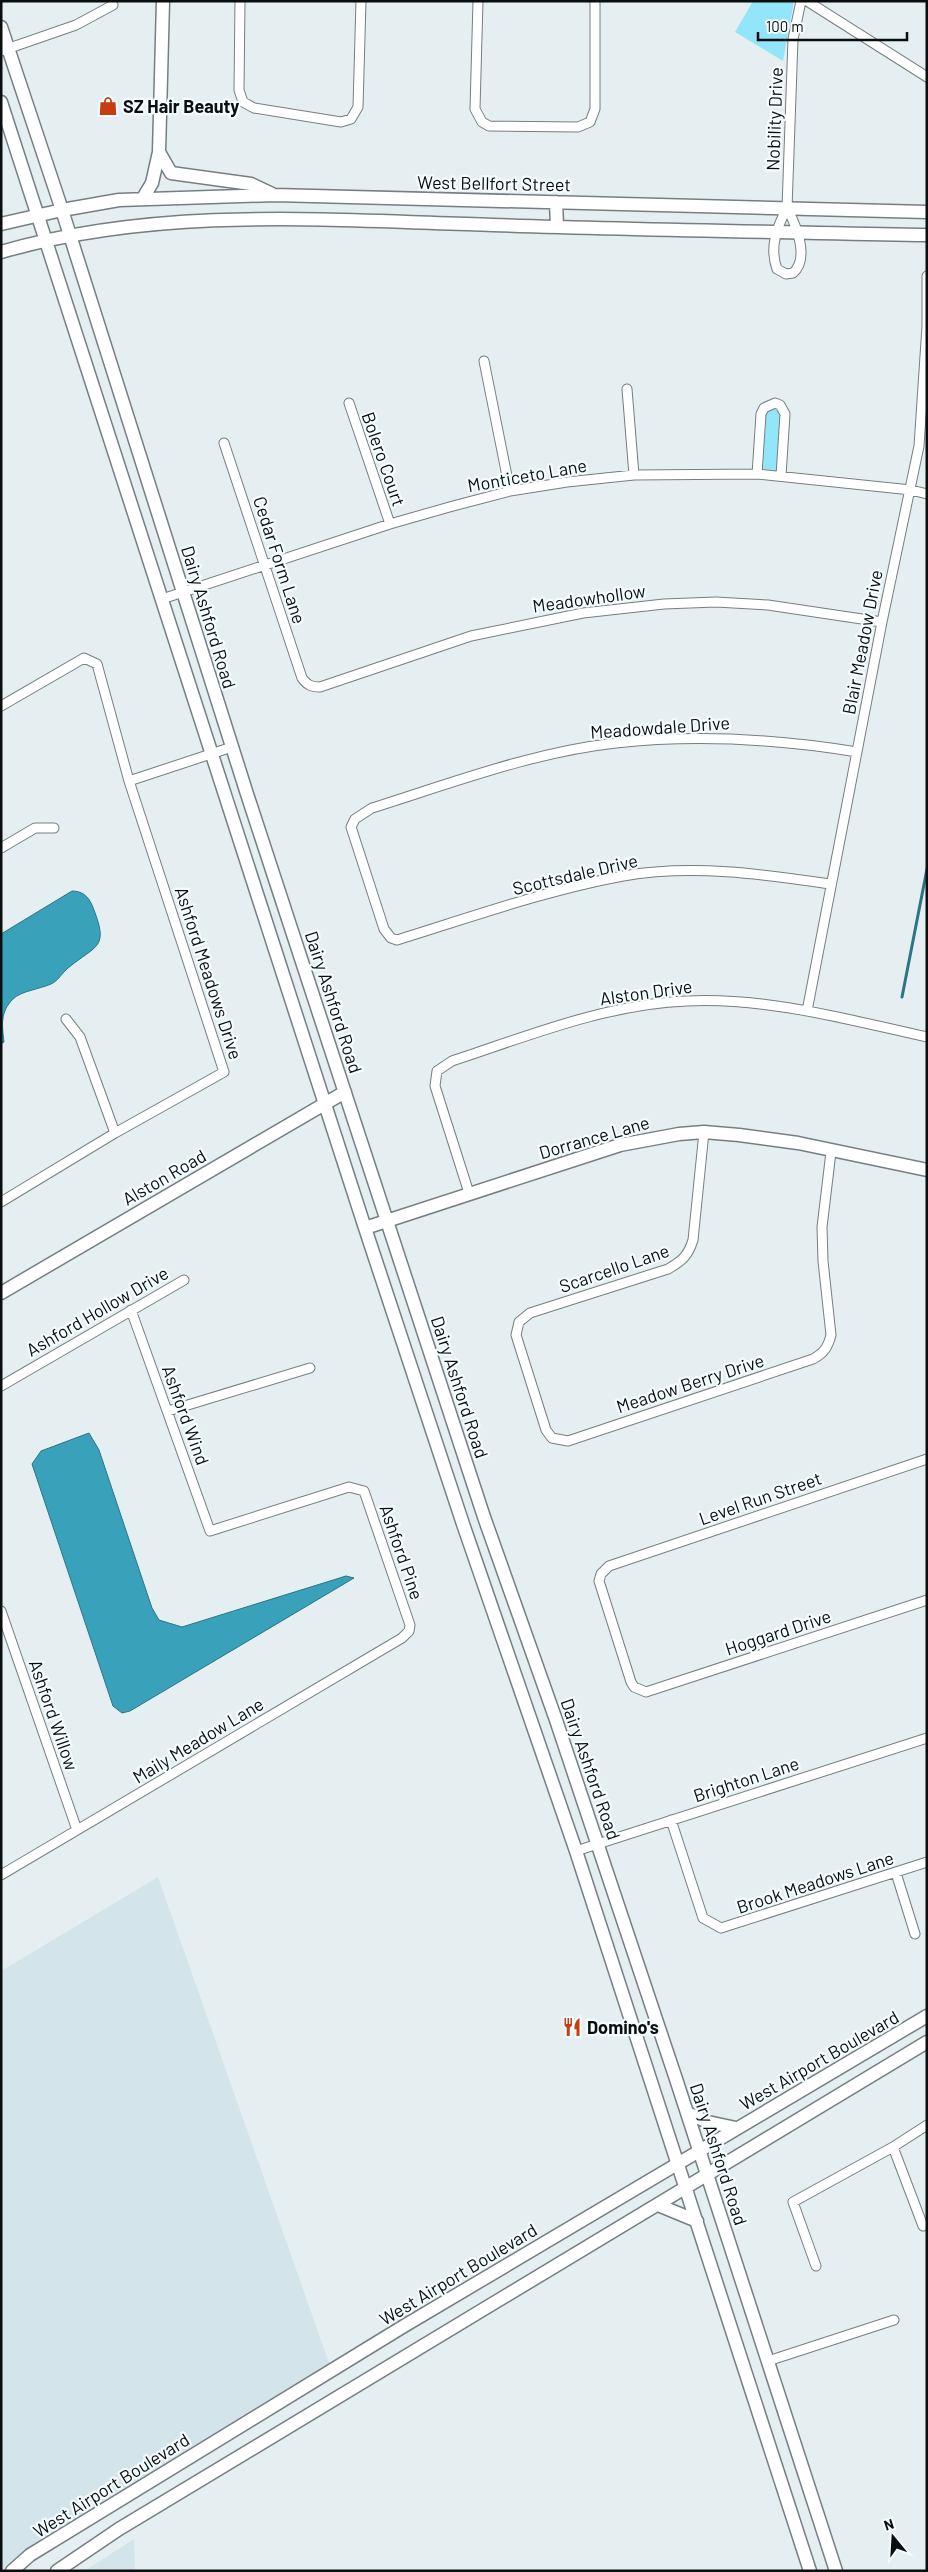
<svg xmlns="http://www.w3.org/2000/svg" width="928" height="2572" viewBox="0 0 928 2572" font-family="Barlow,sans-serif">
	<rect width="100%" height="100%" fill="#e5eff2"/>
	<path fill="#d3e5eb" d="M158,1877L329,2363L57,2530L1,2570V1971Z
		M134,2539L135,2571H84Z"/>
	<path fill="#93e5fa" d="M753,1H794L783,61L735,32Z
		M770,405L783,410L781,475L758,473L762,414Z"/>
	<path fill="#39a1ba" stroke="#2b7587" d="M72,891C82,891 88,896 92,905C110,949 97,944 68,968C62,973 58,981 51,984C40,989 21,991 13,999C0,1012 2,1025 4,1042L1,1044V934Z
		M89,1433L99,1450L152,1608L159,1620L182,1627L346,1576L354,1578L130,1711L122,1713L113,1706L32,1464L41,1451Z"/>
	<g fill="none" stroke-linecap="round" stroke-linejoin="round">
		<path stroke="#2b7587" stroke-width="3" d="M902,997L927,869"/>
		<g stroke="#767e81" stroke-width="11">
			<path id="street" d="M240,1L239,90L243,102L254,108L341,122L351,119L358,107L361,1
				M478,1L475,109L482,122L489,126L578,127L590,122L595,109V1
				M807,1L927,77
				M1,51L76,25L113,5
				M787,208C796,225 810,258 793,273L786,274L777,269C769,247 777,227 787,208L793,39L801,1
				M484,361L510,491
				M627,389L634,475
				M349,403L390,524
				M224,443L302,678C307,685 311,687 320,687L471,636L583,613L664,604L716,602L768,605L882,622
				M757,474L761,414L764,408L775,403L780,405L785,414L781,476
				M162,599L390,524L453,506L510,491L567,482L634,475L757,474L911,490L927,494
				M1,706L84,658L97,664L129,781L224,1072L115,1133L1,1202
				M129,781L232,747
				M1,848L35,828H54
				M830,884C762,874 692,864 623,876C547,890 471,917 397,940L391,938L384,929L351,827L355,819L372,808C452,783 533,752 616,743C698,734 777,739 857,752
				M807,1011L882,622L919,446L927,326V276
				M66,1019L80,1037L115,1133
				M704,1132L693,1240C688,1256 682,1261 668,1269L530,1313L519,1322L516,1335L546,1430L552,1438L568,1441L813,1359C824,1353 828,1347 831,1335L823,1261L822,1227L831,1152
				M469,1193L435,1086L437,1071L452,1061C528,1036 606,1004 687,1001C767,997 849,1020 927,1037
				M1,1386L184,1280
				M168,1411L310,1368
				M927,1459L609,1566L601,1574L599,1581L631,1682L634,1687L646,1692L927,1600
				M1,1611L77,1830
				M671,1820L703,1918L721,1928L927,1862
				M576,1851L927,1738
				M896,1873L915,1934
				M1,1875L402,1638L409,1631L410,1625L364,1491L349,1487L210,1531L131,1310
				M893,2147L923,2226
				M816,2266L793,2202L893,2147L927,2125
				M768,2361L894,2320"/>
		</g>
		<g stroke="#767e81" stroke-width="15">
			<path id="secondary" d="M1,27L62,210L247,794L484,1517L556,1720L676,2079L836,2571
				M1,102L365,1228L463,1524L576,1851L810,2571
				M159,152L171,173L251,184L272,194
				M143,198L152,183L159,152L163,1
				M556,202L557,226
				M1,224L62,210L119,200L275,195L927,212
				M1,252C161,206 329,220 493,225C637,230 782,232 927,235
				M365,1228L620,1145L679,1134L704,1132L739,1135L798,1143L927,1170
				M1,1293L345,1092
				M687,2113L708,2122L736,2128
				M658,2205L697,2221
				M12,2571L30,2555L404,2326L927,2016
				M57,2571L119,2529L927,2042"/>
		</g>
		<use href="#street" stroke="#fff" stroke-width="9"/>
		<use href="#secondary" stroke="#fff" stroke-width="12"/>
	</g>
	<defs>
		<g id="shop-bare" transform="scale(1.5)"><path d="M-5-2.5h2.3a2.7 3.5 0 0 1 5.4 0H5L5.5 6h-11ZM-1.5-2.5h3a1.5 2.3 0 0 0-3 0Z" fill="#c53d10" stroke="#f4fcfe" stroke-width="2.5" paint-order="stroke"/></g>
		<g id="restaurant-bare" transform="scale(1.5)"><path d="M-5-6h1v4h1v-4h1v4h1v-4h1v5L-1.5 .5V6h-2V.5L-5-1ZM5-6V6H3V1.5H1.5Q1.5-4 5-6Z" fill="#c53d10" stroke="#f4fcfe" stroke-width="2.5" paint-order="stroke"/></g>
	</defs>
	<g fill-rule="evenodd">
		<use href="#shop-bare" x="108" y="106"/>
		<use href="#restaurant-bare" x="572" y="2027"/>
	</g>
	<g text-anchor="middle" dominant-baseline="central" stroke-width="4.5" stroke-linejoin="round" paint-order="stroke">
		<g font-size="18" font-weight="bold" fill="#0b0e0f" stroke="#f4fcfe" text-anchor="start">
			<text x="123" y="106">SZ Hair Beauty</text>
			<text x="587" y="2027">Domino's</text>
		</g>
		<g font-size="18" fill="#0b0e0f" stroke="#f4fcfe">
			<text transform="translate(774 119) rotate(-88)">Nobility Drive</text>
			<text transform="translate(494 183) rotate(1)">West Bellfort Street</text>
			<text transform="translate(384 459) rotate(71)">Bolero Court</text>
			<text transform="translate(527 475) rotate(-10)">Monticeto Lane</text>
			<text transform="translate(280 560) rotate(72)">Cedar Form Lane</text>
			<text transform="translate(589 598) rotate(-8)">Meadowhollow</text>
			<text transform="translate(209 617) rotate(73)">Dairy Ashford Road</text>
			<text transform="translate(862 642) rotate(-79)">Blair Meadow Drive</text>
			<text transform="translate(660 727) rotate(-4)">Meadowdale Drive</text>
			<text transform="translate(575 874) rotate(-13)">Scottsdale Drive</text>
			<text transform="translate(209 973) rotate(72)">Ashford Meadows Drive</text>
			<text transform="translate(646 992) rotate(-8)">Alston Drive</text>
			<text transform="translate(334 1002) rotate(72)">Dairy Ashford Road</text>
			<text transform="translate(594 1137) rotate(-16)">Dorrance Lane</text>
			<text transform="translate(164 1177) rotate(-30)">Alston Road</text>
			<text transform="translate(614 1268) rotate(-19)">Scarcello Lane</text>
			<text transform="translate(97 1311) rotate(-30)">Ashford Hollow Drive</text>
			<text transform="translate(690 1383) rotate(-18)">Meadow Berry Drive</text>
			<text transform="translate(460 1387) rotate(72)">Dairy Ashford Road</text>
			<text transform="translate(186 1415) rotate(70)">Ashford Wind</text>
			<text transform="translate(760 1498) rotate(-19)">Level Run Street</text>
			<text transform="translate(402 1552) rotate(71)">Ashford Pine</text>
			<text transform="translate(778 1632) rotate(-18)">Hoggard Drive</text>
			<text transform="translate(54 1715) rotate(71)">Ashford Willow</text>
			<text transform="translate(198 1740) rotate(-31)">Maily Meadow Lane</text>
			<text transform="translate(591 1769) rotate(71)">Dairy Ashford Road</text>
			<text transform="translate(746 1779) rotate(-18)">Brighton Lane</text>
			<text transform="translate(815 1882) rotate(-18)">Brook Meadows Lane</text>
			<text transform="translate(819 2060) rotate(-30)">West Airport Boulevard</text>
			<text transform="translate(719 2154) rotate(72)">Dairy Ashford Road</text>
			<text transform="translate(458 2274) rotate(-31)">West Airport Boulevard</text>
			<text transform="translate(111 2485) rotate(-32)">West Airport Boulevard</text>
		</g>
	</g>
	<rect width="928" height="2572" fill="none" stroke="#0b0e0f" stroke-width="5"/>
	<g transform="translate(893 2537) rotate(342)" stroke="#f4fcfe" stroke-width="4" paint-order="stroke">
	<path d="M0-4L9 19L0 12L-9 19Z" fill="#0b0e0f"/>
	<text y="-8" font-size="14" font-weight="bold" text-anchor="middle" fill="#0b0e0f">N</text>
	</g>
	<path d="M758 32v8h149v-8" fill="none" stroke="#0b0e0f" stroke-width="2.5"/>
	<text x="766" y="32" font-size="15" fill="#0b0e0f" stroke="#f4fcfe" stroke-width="4" paint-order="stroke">100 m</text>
</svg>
